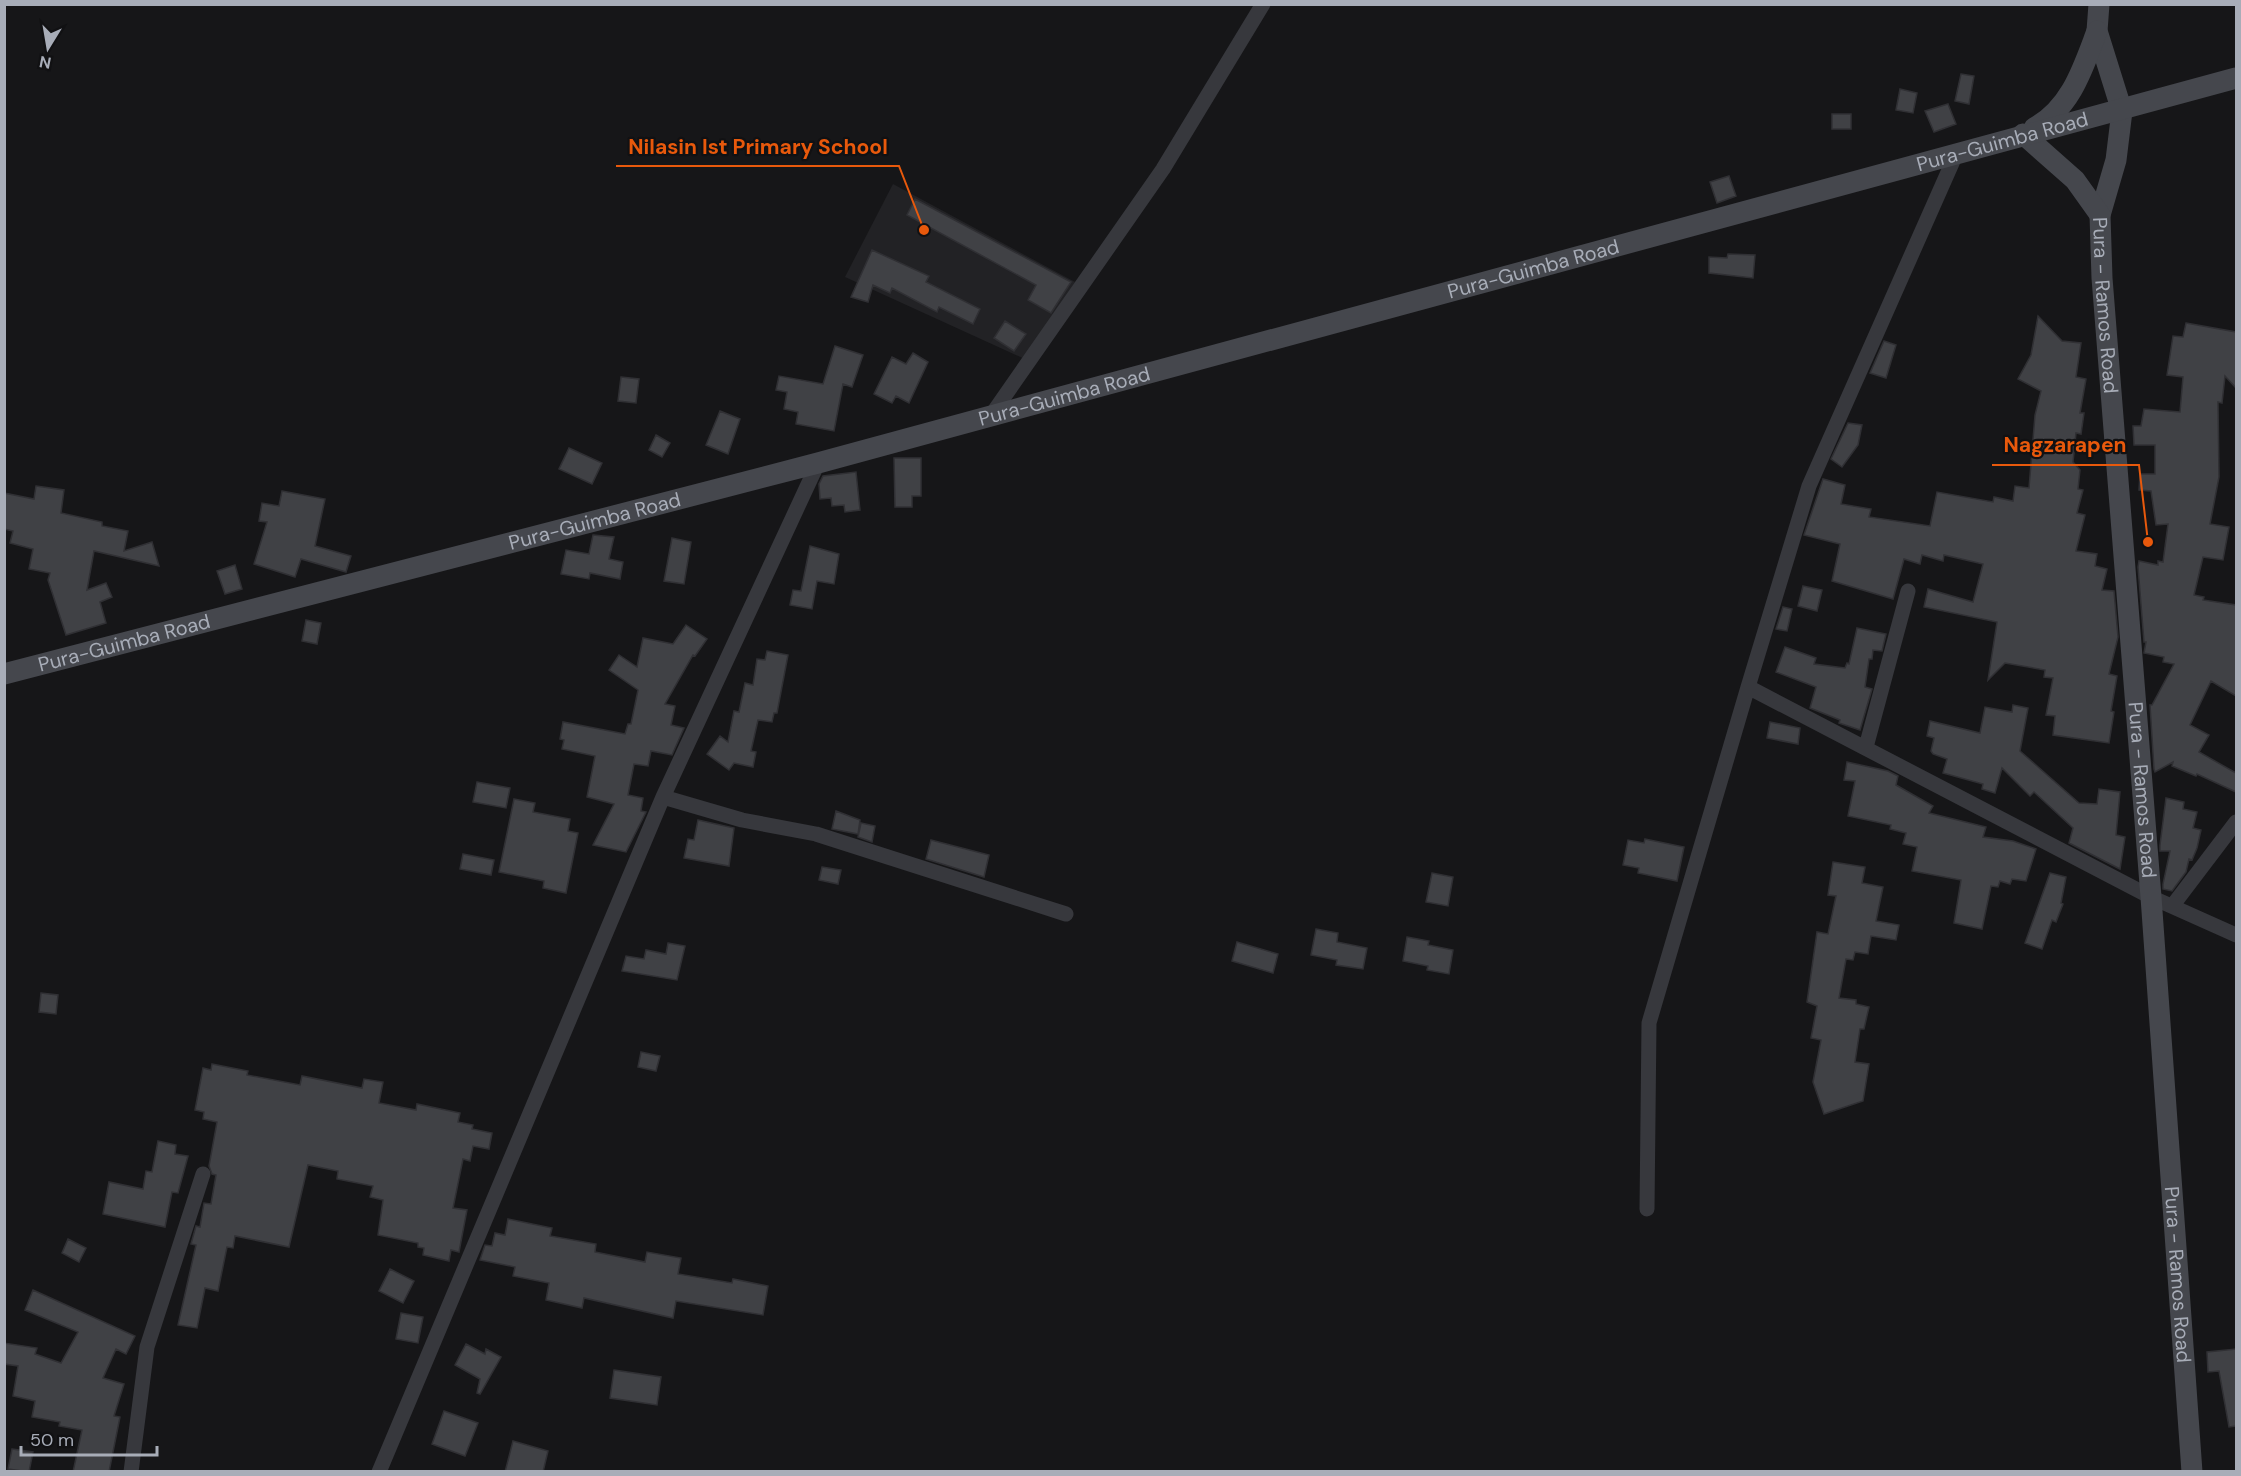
<svg xmlns="http://www.w3.org/2000/svg" width="2241" height="1476" viewBox="0 0 2241 1476" font-family="'DM Sans',sans-serif">
	<rect width="100%" height="100%" fill="#161618"/>
	<path fill="#222225" d="M893,184L1075,282L1027,360L845,277Z"/>
	<path fill="#404145" stroke="#303034" stroke-width="1.5" d="M1961,74L1974,76L1969,104L1955,101Z
		M1900,89L1917,93L1913,113L1896,110Z
		M1948,104L1956,124L1934,132L1925,111Z
		M1832,114H1851V129H1832Z
		M1729,176L1736,196L1717,203L1710,182Z
		M915,199L1071,282L1051,313L1028,300L1036,285L907,215Z
		M872,250L929,276L926,282L980,309L973,324L939,307L937,312L892,288L890,293L873,285L868,302L851,297Z
		M1728,254L1755,255L1753,278L1709,273V257L1727,258Z
		M2038,316L2062,341L2081,343L2076,377L2086,379L2080,413H2084L2081,434L2076,433L2073,462L2080,470L2078,489L2083,490L2077,513L2085,515L2076,551L2097,554L2095,566L2107,569L2102,590L2114,591L2118,637L2109,674L2117,676L2111,711L2114,712L2109,743L2053,735L2055,716L2046,715L2053,678L2044,677L2045,670L2005,663L1988,680L1997,622L1924,607L1928,589L1973,602L1983,564L1944,555L1943,561L1922,555L1920,564L1904,559L1893,599L1832,581L1840,544L1804,535L1823,479L1845,485L1841,504L1871,509L1869,517L1930,526L1937,492L1993,502L1994,497L2013,501L2015,486L2029,488L2035,415L2041,391L2018,379L2031,355Z
		M1005,321L1026,334L1014,351L994,338Z
		M2186,323L2236,332V388L2225,376L2222,403L2218,402L2219,477L2210,524L2229,527L2223,560L2203,557L2194,595L2204,597L2203,600L2236,605V696L2211,681L2190,725L2209,735L2199,752L2236,773V792L2197,774L2196,776L2172,766L2173,762L2155,772L2154,769L2150,705H2152L2174,664L2163,662L2164,657L2144,653L2146,642H2144L2138,567L2139,561L2158,565V561L2163,562L2168,524L2156,525L2151,491L2139,490L2140,474H2155V445H2134L2133,426H2141L2144,409L2180,412L2183,377L2167,375L2173,336L2183,337Z
		M1884,341L1896,345L1886,378L1870,373Z
		M835,346L863,355L852,387L843,384L834,431L796,424L798,412L784,409L787,392L776,390L779,376L823,384Z
		M913,353L928,362L909,403L896,396L892,403L874,394L892,357L906,364Z
		M621,377L639,379L636,403L618,401Z
		M720,411L740,419L728,454L706,445Z
		M1848,423L1862,425L1858,445L1842,467L1831,459Z
		M656,435L670,443L662,457L649,450Z
		M569,448L602,463L592,484L559,469Z
		M894,458H921V496H912V507H895Z
		M856,472L860,510L845,512L844,505L832,506L831,498L820,499L819,484L823,476Z
		M36,486L64,490L61,513L102,522V526L128,531L124,551L152,542L159,566L94,551L87,590L106,583L112,597L100,602L106,623L66,635L48,580L50,573L29,569L33,549L10,543L13,531L4,529V493L34,499Z
		M282,491L325,499L315,546L351,556L346,572L301,559L295,577L254,564L267,522L259,521L262,503L279,506Z
		M593,535L614,537L609,559L623,562L620,579L590,573L589,579L561,574L566,550L589,554Z
		M672,538L691,542L684,584L664,581Z
		M810,546L839,554L834,584L817,581L812,609L790,605L793,590L801,591Z
		M235,565L242,589L225,594L217,571Z
		M1803,586L1822,590L1817,611L1798,606Z
		M1783,607L1792,609L1787,631L1776,629Z
		M306,620L321,623L317,644L302,641Z
		M686,625L707,639L695,656L693,655L665,704L675,706L671,725L684,728L672,755L651,751L648,766L634,764L628,795L643,798L641,811L646,812L626,852L593,845L614,804L587,797L595,756L562,749L564,740L560,739L563,722L625,734L628,724H631L638,690L609,670L619,655L637,667L643,638L673,644Z
		M1857,628L1886,634L1882,651L1873,650L1872,659H1869L1865,687L1872,689L1860,730L1839,723L1840,720L1810,708L1816,687L1776,672L1785,647L1816,658L1814,664L1845,668L1847,663L1849,664Z
		M767,651L788,655L777,713H774L772,722L758,720L751,751L756,752L753,767L734,763L729,770L707,754L720,736L728,742L734,711L739,712L745,683L753,685L757,659L765,660Z
		M2013,705L2028,708L2020,751L2079,803L2097,804L2099,789L2120,792L2116,835L2125,837L2120,869L2069,843L2073,828L2034,792L2030,796L2002,768L1995,793L1982,789L1983,784L1943,773L1947,759L1933,754L1931,751L1934,738L1927,736L1930,721L1980,733L1985,707L2012,712Z
		M1770,722L1800,728L1798,744L1767,738Z
		M1847,762L1888,771L1898,776L1896,785L1933,806L1929,813L1986,827L1983,837L2013,841L2036,849L2026,881L2012,879L2010,884L2000,881L1998,887L1991,886L1982,929L1954,923L1961,880L1912,871L1917,847L1903,844L1906,833L1890,829L1891,825L1848,816L1855,781L1844,780Z
		M477,782L510,788L506,808L473,802Z
		M2166,798L2184,802L2183,809L2197,812L2193,828L2201,830L2197,848L2192,860L2189,859L2186,872L2172,891L2163,889V884L2170,851H2160V845Z
		M514,799L535,803L533,812L570,819L568,831L578,833L566,893L543,888L544,881L499,872Z
		M836,811L860,820L858,834L832,829Z
		M698,820L734,828L729,866L684,858L688,839L694,840Z
		M861,823L875,826L872,842L858,837Z
		M1645,839L1684,847L1677,881L1638,873L1639,868L1623,865L1628,840L1644,843Z
		M931,840L989,855L984,877L926,859Z
		M463,854L494,860L491,875L460,869Z
		M1833,862L1865,867L1862,883L1883,887L1876,921L1899,925L1896,940L1871,936L1868,954L1855,952L1853,960L1846,959L1839,998L1856,1000V1004L1869,1007L1864,1029H1860L1855,1062L1869,1064L1863,1101L1824,1114L1813,1082L1821,1040L1811,1038L1817,1006L1807,1002L1817,932L1828,934L1836,896L1828,895Z
		M822,867L841,870L838,884L819,880Z
		M1432,873L1453,877L1448,906L1426,902Z
		M2050,873L2066,877L2061,903L2063,904L2056,922L2052,920L2042,949L2025,943Z
		M1316,929L1338,933L1337,942L1367,948L1363,969L1336,965L1337,960L1311,955Z
		M1407,937L1429,941L1428,945L1453,950L1449,974L1427,970L1428,966L1403,961Z
		M1237,942L1278,954L1273,973L1232,961Z
		M668,943L685,946L677,980L622,971L626,956L644,959L646,950L666,954Z
		M41,993L58,995L56,1014L39,1012Z
		M641,1052L660,1056L656,1071L638,1067Z
		M212,1064L248,1071L247,1075L300,1085L302,1076L362,1088L364,1079L383,1082L379,1103L416,1110L417,1104L460,1113L458,1122L473,1125L472,1129L492,1133L489,1149L473,1146L470,1161L463,1159L453,1208L467,1210L459,1252L451,1250L449,1261L423,1255L424,1248L418,1247V1243L378,1235L383,1200L370,1197L373,1186L337,1179L338,1171L308,1165L289,1247L235,1236L233,1248L227,1247L218,1291L205,1288L197,1328L178,1325L196,1245L191,1244L196,1226L200,1227L204,1203L211,1204L216,1175L212,1174L209,1166L217,1122L203,1119L204,1112L195,1110L203,1068L211,1070Z
		M158,1141L176,1145L175,1154L188,1156L178,1193L172,1192L165,1227L103,1214L109,1182L143,1189L146,1171L152,1172Z
		M508,1219L552,1228L550,1236L596,1244L595,1252L645,1262L647,1252L681,1258L678,1274L732,1283L733,1279L768,1286L763,1315L676,1301L673,1318L584,1298L582,1308L546,1300L549,1283L513,1276L515,1267L480,1260L485,1245L492,1246L495,1233L505,1235Z
		M68,1239L86,1248L79,1262L62,1253Z
		M390,1269L414,1281L403,1303L379,1291Z
		M33,1290L135,1336L126,1354L116,1349L103,1378L124,1384L114,1416L120,1417L109,1472H73L82,1430L59,1426L60,1422L32,1417L35,1401L13,1396L18,1366L4,1364V1343L37,1348L35,1354L61,1363L78,1332L25,1310Z
		M401,1313L423,1317L418,1343L396,1339Z
		M466,1344L485,1354L486,1349L501,1357L480,1394L477,1393L480,1379L455,1365Z
		M2236,1349V1426L2229,1427L2219,1371L2208,1372L2207,1352Z
		M614,1370L661,1377L657,1405L610,1398Z
		M444,1411L478,1423L465,1456L432,1444Z
		M513,1441L548,1451L543,1472H505Z
		M12,1449L33,1452L29,1472L8,1469Z"/>
	<g fill="none" stroke-linecap="round" stroke-linejoin="round">
		<path stroke="#37383d" stroke-width="15" d="M990,417L1163,169L1263,4
			M1748,687L2151,897L2236,935
			M1866,747L1908,591
			M663,797L742,820L816,834L1066,914
			M2173,905L2236,822
			M1647,1209L1649,1023L1748,687L1809,486L1957,152
			M131,1472L147,1347L203,1174
			M379,1472L663,797L818,463"/>
		<g stroke="#45474d" stroke-width="21">
			<path id="s1" d="M2099,4L2097,31L2122,111L2116,160L2100,215L2102,278L2151,897L2192,1472"/>
			<path d="M2034,128C2071,108 2083,68 2097,31"/>
			<path d="M2023,134L2075,180L2100,215"/>
			<path id="s2" d="M4,674L818,463L2236,78"/>
		</g>
	</g>
	<g text-anchor="middle" dominant-baseline="central" stroke-width="4.5" stroke-linejoin="round" paint-order="stroke">
		<g font-size="20" fill="#a8adb8" stroke="#111113">
			<text stroke="none"><textPath href="#s2" startOffset="2068">Pura-Guimba Road</textPath></text>
			<text stroke="none"><textPath href="#s2" startOffset="1582">Pura-Guimba Road</textPath></text>
			<text stroke="none"><textPath href="#s1" startOffset="308">Pura - Ramos Road</textPath></text>
			<text stroke="none"><textPath href="#s2" startOffset="1096">Pura-Guimba Road</textPath></text>
			<text stroke="none"><textPath href="#s2" startOffset="610">Pura-Guimba Road</textPath></text>
			<text stroke="none"><textPath href="#s2" startOffset="124">Pura-Guimba Road</textPath></text>
			<text stroke="none"><textPath href="#s1" startOffset="794">Pura - Ramos Road</textPath></text>
			<text stroke="none"><textPath href="#s1" startOffset="1280">Pura - Ramos Road</textPath></text>
		</g>
	</g>
	<path fill="none" stroke="#e8590c" stroke-width="2" d="M924 230L899 166H616M2148 542L2139 465H1992"/>
	<g fill="#e8590c" stroke="#111113" stroke-width="2">
		<circle cx="924" cy="230" r="6"/>
		<circle cx="2148" cy="542" r="6"/>
	</g>
	<g font-size="21" text-anchor="middle" font-weight="bold" fill="#e8590c" stroke="#111113" stroke-width="4.5" stroke-linejoin="round" paint-order="stroke">
		<text x="758" y="154">Nilasin Ist Primary School</text>
		<text x="2065" y="452">Nagzarapen</text>
	</g>
	<rect width="2241" height="1476" fill="none" stroke="#a8adb8" stroke-width="12"/>
	<g transform="translate(48 48) rotate(191)" stroke="#111113" stroke-width="4.5" paint-order="stroke">
	<path d="M0-4.5L10 22L0 15L-10 22Z" fill="#a8adb8"/>
	<text y="-9" font-size="16" font-weight="bold" text-anchor="middle" fill="#a8adb8">N</text>
	</g>
	<path d="M21 1446v9h136v-9" fill="none" stroke="#a8adb8" stroke-width="3"/>
	<text x="30" y="1446" font-size="18" fill="#a8adb8" stroke="#111113" stroke-width="4.5" paint-order="stroke">50 m</text>
</svg>
